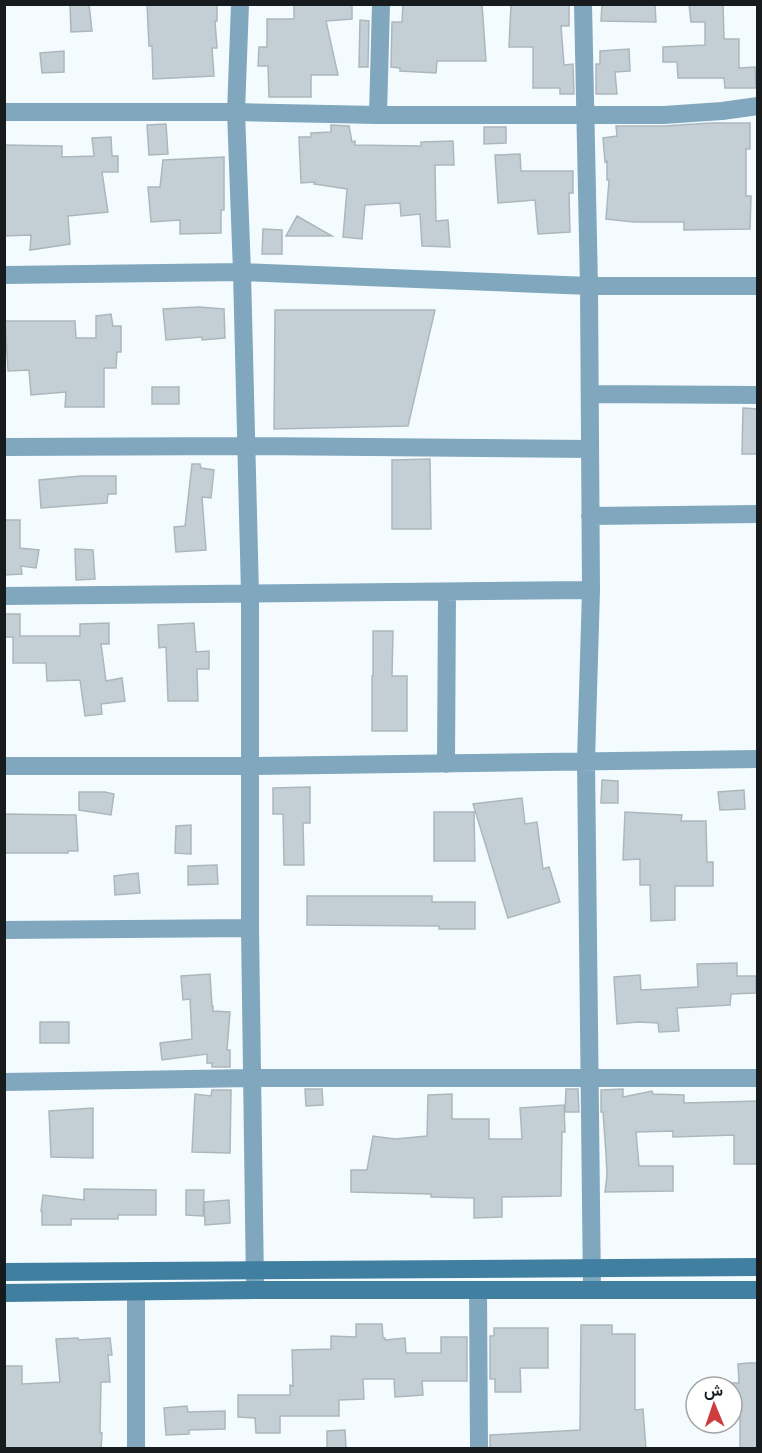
<svg xmlns="http://www.w3.org/2000/svg" width="762" height="1453" viewBox="0 0 762 1453" font-family="'Roboto Serif',Vazirmatn,serif">
	<rect width="100%" height="100%" fill="#f4fbff"/>
	<path fill="#c4cfd5" stroke="#acb7bd" stroke-width="1.5" d="M70,4H89L92,31L71,32Z
		M147,4H217V21H215L217,48H212L214,76L153,79L152,46H149Z
		M294,4H352V19L326,21L338,75H311V97H269L268,66H258L259,47H267V19H294Z
		M403,4H482L486,61H437L436,73L400,71V68L391,67L392,22H402Z
		M511,4H569V26H561L564,65L573,64L574,94H560V88H533V47H509Z
		M602,4H655L656,22L601,21Z
		M689,4H723L724,39H739V68L755,67L756,88H725L724,78H678L677,62H663V47L705,45V22H691Z
		M360,20L369,21L368,67H359Z
		M629,49L630,71L615,72L617,94H596V64H600V51Z
		M64,51V72L42,73L40,53Z
		M711,123H750V149H746V196H751L750,229L684,230V222H634L606,219L609,180H607V161L605,162L603,138L617,136L616,126H664Z
		M166,124L168,154L149,155L147,125Z
		M331,125L349,126L352,142L355,141V145L421,146V142L453,141L454,165H435L436,221L448,220L450,247L422,246L420,214L401,216L400,203L365,205L362,239L343,237L347,189L314,184L315,182L301,183L299,137H311V133L331,132Z
		M484,127H506V143L484,144Z
		M111,137L112,156H118V172H102L108,212L68,216L70,244L30,250L31,235L4,236V145L62,146V157L94,156L92,138Z
		M520,154L521,171H573V193H569L570,232L538,234L535,200L498,203L495,155Z
		M224,157V210H221V233L180,234V220L151,222L148,187H160L163,160Z
		M297,216L332,236H286Z
		M263,229L282,230V254H262Z
		M199,307L224,309L225,338L202,340V337L166,340L163,309Z
		M275,310H435L408,426L274,429Z
		M111,314L113,326H121V352H117L116,368H104V407H65L66,392L31,395L29,370L8,371L5,321H75L76,338H96V316Z
		M152,387H179V404H152Z
		M743,408L758,409V454H742Z
		M430,459L431,529H392V460Z
		M192,464H200L201,468L214,470L211,498L202,497L206,550L176,552L174,527L185,526Z
		M116,476V494H108L107,503L41,508L39,480L81,476Z
		M4,520H20V548L39,550L36,568L21,566L22,574L4,575Z
		M75,549L93,550L95,579L76,580Z
		M4,614H20V636H80V624L109,623V644H101L106,681L122,678L125,701L101,704L102,714L85,716L80,680L47,681L46,663H13V637H4Z
		M194,623L196,652L209,651V669H197L198,701H168L166,647L159,648L158,625Z
		M373,631H393L392,676H407V731H372V676H373Z
		M602,780L618,781V803H601Z
		M310,787V823H303L304,865H284L283,814H273V788Z
		M744,790L745,809L720,810L718,792Z
		M79,792H105L114,794L111,815L79,810Z
		M522,798L525,824L537,822L543,869L549,867L560,902L508,918L473,804Z
		M434,812H474L475,861H434Z
		M625,812L682,815L681,821H706L707,862H713V886H675V920L651,921L650,885H640V859L623,860Z
		M4,814L76,815L78,851H68V853H4Z
		M191,825V854L175,853L176,826Z
		M217,865L218,884L188,885V866Z
		M138,873L140,893L115,895L114,876Z
		M307,896H432V902H475V929H439V926L307,925Z
		M737,963V976H756V993L731,994L730,1005L677,1008L679,1031L659,1032L658,1023L638,1022L617,1024L614,977L640,975L641,990L698,987L697,964Z
		M210,974L212,1006H213V1011L230,1012L227,1050H230V1067H212V1063H207V1054L162,1060L160,1043L192,1039L190,999L183,1000L181,976Z
		M40,1022H69V1043H40Z
		M305,1089H322L323,1105L306,1106Z
		M566,1089H578L579,1112H565Z
		M623,1089V1097L652,1091L653,1094L684,1095V1103L758,1101V1164H734V1135L673,1137V1131L636,1132L639,1166H673V1191L605,1192L607,1175L606,1154L603,1112H601V1090Z
		M212,1090H231L230,1153L192,1152L195,1094L211,1096Z
		M452,1094V1119H489V1139H522L520,1108L564,1105L565,1132H562L561,1196L502,1197V1217L474,1218V1198L431,1197V1194L351,1192V1170H367L373,1136L395,1139L427,1136L428,1095Z
		M93,1108V1158L51,1157L49,1111Z
		M84,1189L156,1190V1215H118V1219H71V1225H42V1211H41L43,1195L84,1200Z
		M186,1190H204L203,1216L186,1215Z
		M229,1200L230,1223L205,1225L204,1202Z
		M356,1324H382L383,1338H385V1340L405,1338L406,1353H441V1337H467V1381H422L423,1395L395,1397L394,1379H363L364,1399L339,1400V1416H280V1433H256L255,1418L238,1417V1395H290V1385L293,1386L292,1350L331,1349V1336L356,1337Z
		M581,1325H612V1334H635V1410L643,1409L646,1449H490V1435L580,1430Z
		M494,1328H548V1368H520L521,1392H495V1379H490V1336H494Z
		M78,1338L79,1340L110,1338L112,1355H108L110,1382H101L100,1433H102L101,1449H4V1366H22V1384L60,1382L56,1339Z
		M748,1363H758V1449H740V1417H732V1383H739L738,1364Z
		M187,1406L188,1412L225,1411V1429L189,1430V1434L166,1435L164,1408Z
		M345,1430L346,1449H327V1431Z"/>
	<g fill="none" stroke-linecap="round" stroke-linejoin="round">
		<path stroke="#80a7be" stroke-width="18" d="M240,4L236,112L242,272L250,594V928L255,1286
			M583,4L589,286L591,590L586,761L592,1290
			M4,112H236L378,115H664L722,111L758,106
			M378,115L381,4
			M4,275L242,272L589,286H758
			M590,394L758,395
			M4,447L246,446L590,449
			M590,516L758,514
			M4,596L591,590
			M446,764L447,592
			M4,766H250L758,759
			M4,930L250,928
			M4,1082L252,1078H758
			M478,1290L479,1448
			M136,1448V1292"/>
		<path stroke="#417fa0" stroke-width="18" d="M4,1272L758,1267
			M4,1293L255,1290H758"/>
	</g>
	<rect width="762" height="1453" fill="none" stroke="#171b1d" stroke-width="12"/>
	<g transform="translate(714 1405) rotate(358)"><circle r="28" fill="#ffffff" stroke="#a2a4a5" stroke-width="1.5"/>
	<path d="M0-4.5L10 22L0 15L-10 22Z" fill="#cd3d40"/>
	<text y="-9" font-size="16" font-weight="bold" text-anchor="middle" fill="#171b1d">ش</text>
	</g>
</svg>
